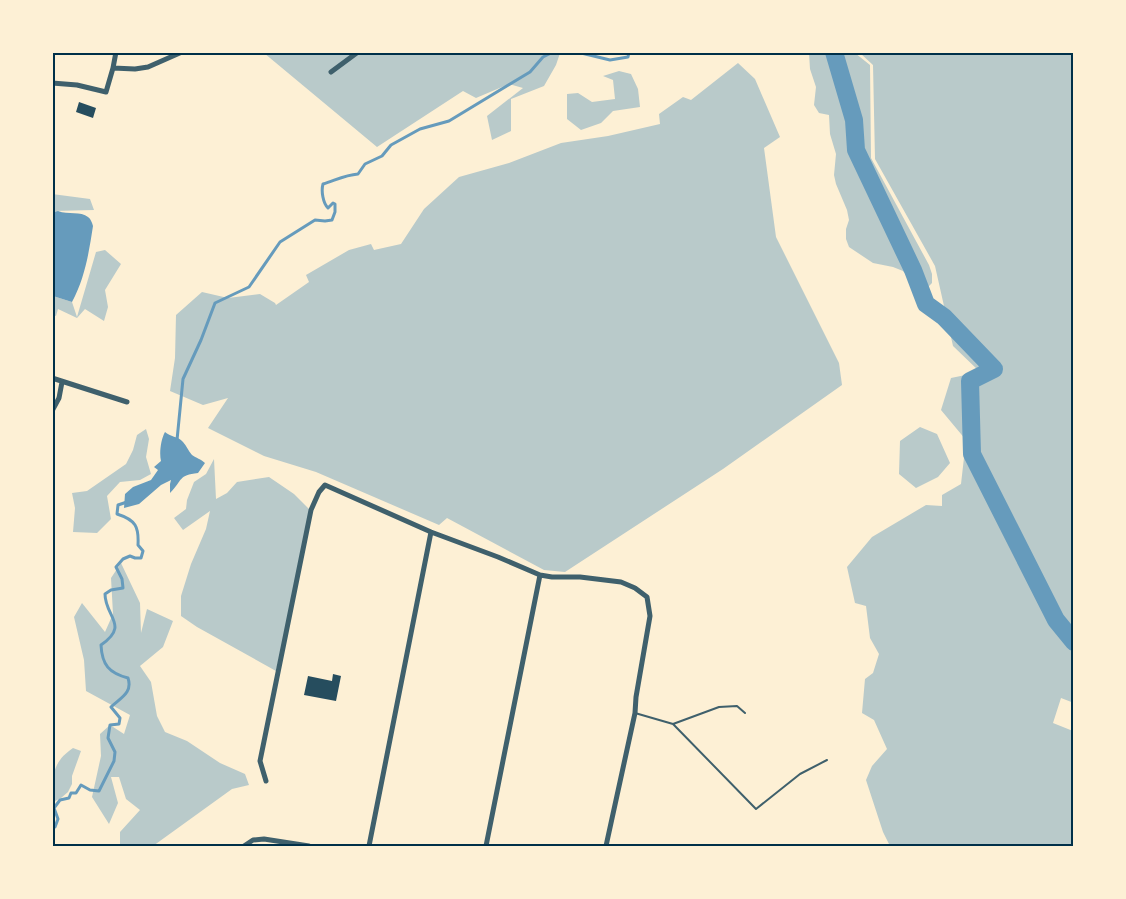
<svg xmlns="http://www.w3.org/2000/svg" width="1126" height="899" viewBox="0 0 1126 899" font-family="Inter,sans-serif">
	<rect width="100%" height="100%" fill="#fdf0d5"/>
	<path fill="#b9caca" d="M264,53H560L556,65L544,86L511,99V131L492,140L487,116L523,88L509,84L476,98L463,91L377,147Z
		M809,53H855L870,65L871,158L929,265L932,274V283L925,290L915,286L903,271L893,267L873,263L849,247L846,239V229L849,220L847,210L836,184L834,175L836,154L830,134L829,115L819,113L814,105L816,87L810,69Z
		M860,53H1073L1074,703L1061,698L1053,723L1073,731V846H890L883,832L866,780L872,766L887,749L874,720L862,713L865,679L873,673L879,654L870,638L866,606L855,603L847,567L872,537L926,505L942,506V495L961,484L966,440L941,410L951,378L980,372L953,346L935,266L875,159L873,65Z
		M738,63L755,79L780,137L764,148L776,237L839,363L842,385L723,469L565,572L544,570L447,518L439,525L316,472L264,456L208,428L228,398L203,405L170,391L175,358L176,315L202,292L228,298L260,294L275,303L276,305L309,282L306,275L349,250L371,244L374,250L401,244L424,209L459,177L509,163L561,143L608,136L660,124L659,114L683,97L691,100Z
		M619,71L631,74L638,89L640,107L613,111L601,123L581,130L567,119V94L578,93L592,102L615,99L613,80L603,76Z
		M52,194L90,199L94,210L53,211Z
		M105,250L121,264L105,290L108,307L104,321L85,309L77,318L58,309L56,316L53,315V296L72,302L77,317L96,252Z
		M920,427L937,434L950,463L938,477L916,488L899,474L900,441Z
		M146,429L149,439L146,457L151,474L140,480L120,482L107,496L111,519L97,533L73,532L75,508L72,493L87,491L126,464L133,450L137,435Z
		M214,459L216,499L227,493L237,482L269,477L294,494L312,512L276,671L197,627L181,616V596L191,564L206,529L210,511L183,530L174,518L186,509L187,500L194,482L206,474Z
		M121,563L140,603L141,633L147,609L173,621L163,647L140,666L151,682L157,716L165,732L187,741L220,763L245,774L249,785L232,789L153,846H120V832L140,810L126,799L119,777H111L118,803L109,824L92,797L101,756L100,734L110,725L124,734L130,715L86,691L84,660L74,617L82,603L105,632L113,614L111,578Z
		M73,748L81,751L72,776V784L68,792L61,798L53,802C52,778 51,763 73,748Z"/>
	<path fill="#669bbc" d="M58,211C68,215 81,211 88,217C91,219 92,223 93,226C89,252 85,278 72,302L53,296V212Z
		M165,432C170,437 178,436 183,442C187,446 188,451 192,455C196,458 201,459 205,463L198,473C178,475 183,480 170,493V484L171,480L161,485L139,504L124,508L125,494L133,487L151,480L158,470L154,467L161,461C159,453 161,439 165,432Z"/>
	<g fill="none" stroke-linecap="round" stroke-linejoin="round">
		<path stroke="#669bbc" stroke-width="3" d="M577,52L610,60L628,57L629,52
			M177,440L183,379L201,340L215,303L249,287L280,242L315,220L325,221L332,220L335,212V204L333,203L328,208C323,203 321,191 323,184C336,180 345,175 358,174L365,164L382,156L391,145L420,129L449,121L530,72L543,57L553,52
			M52,827H55L58,819L54,808L60,800L69,798L71,793H76L81,785L90,790L99,791L114,761L115,752L108,738L110,725L119,724L120,718L111,707C120,698 133,693 128,678C109,673 102,665 101,645C130,625 105,617 105,594L111,590L123,588L122,579L116,567L123,559L130,556L135,558H141L143,551L138,545C139,527 136,520 117,514L118,505L127,502"/>
		<path stroke="#669bbc" stroke-width="18" d="M834,52L854,120L856,150L913,270L926,304L944,317L994,369L970,381L972,454L1056,620L1074,642"/>
	</g>
	<path fill="#264d5e" d="M79,102L96,108L93,118L76,112Z
		M333,674L341,676L336,701L304,695L308,676L332,681Z"/>
	<g fill="none" stroke-linecap="round" stroke-linejoin="round">
		<path stroke="#3f606c" stroke-width="2" d="M635,713L673,724L756,809L800,774L827,760
			M673,724L719,707L737,706L745,713"/>
		<path stroke="#3f606c" stroke-width="5" d="M113,68L135,69L148,67L182,52
			M331,72L358,52
			M52,83L77,85L106,92L113,68L116,52
			M52,378L127,402
			M52,411L59,398L62,382
			M266,781L260,761L311,510L319,492L325,485L431,532L498,557L540,575L552,577H580L621,582L635,588L647,597L650,616L636,697L635,713L606,846
			M244,846L253,840L264,839L309,846
			M369,846L431,532
			M486,846L540,575"/>
	</g>
	<rect width="1126" height="899" fill="none" stroke="#fdf0d5" stroke-width="108"/>
	<rect x="54" y="54" width="1018" height="791" fill="none" stroke="#003049" stroke-width="2"/>
</svg>
